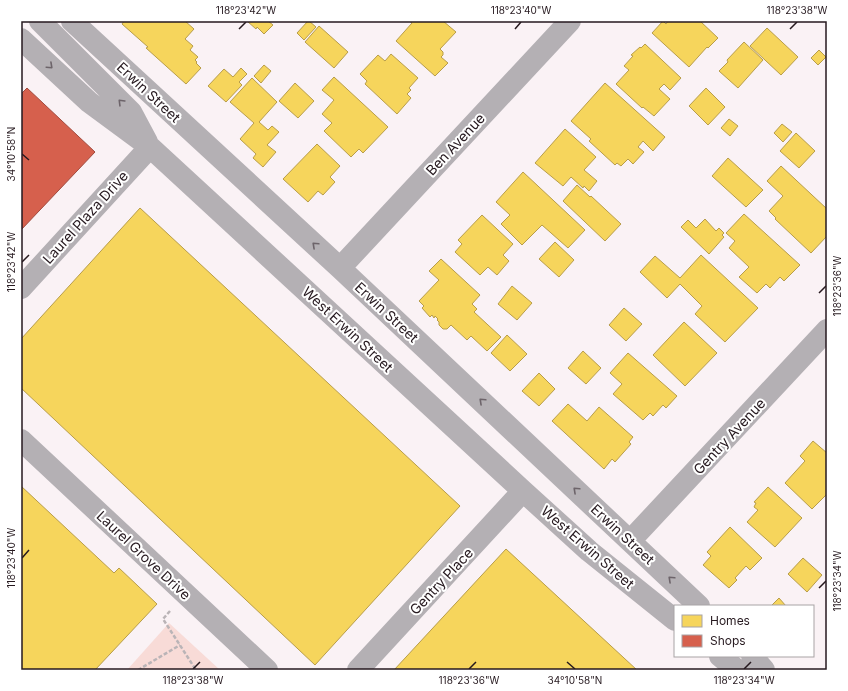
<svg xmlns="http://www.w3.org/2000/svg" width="848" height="691" viewBox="0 0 848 691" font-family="Inter,sans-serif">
	<rect width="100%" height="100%" fill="#faf2f5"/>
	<path fill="#f8dbd7" d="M169,623L220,670H127Z"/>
	<path fill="#f6d55c" stroke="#b89d4a" d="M124,21H185L194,29L185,39L193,46L190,50L198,57L195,60L197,62L196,63L201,68L186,84L146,48L148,47L122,24Z
		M247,21H268L273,25L264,34L257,27L256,29Z
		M308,21H309L316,27L304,40L297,33Z
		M409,21H443L456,32L440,49L443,52V55L441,57L448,63L435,76L396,41L412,23Z
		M663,21L666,24L668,21H700L718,38L708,48L707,47L689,67L652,33Z
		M319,26L348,52L334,68L305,42Z
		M767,28L798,57L781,75L750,46Z
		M744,42L763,60L738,88L719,71L728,62L727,60Z
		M645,44L681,78L670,90L664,84L659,89L670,99L654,116L643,107L642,108L616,84L629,70L624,66L633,56L631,55L640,47L641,48Z
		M819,50L826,57L818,65L811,58Z
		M391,54L418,78L409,88L411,90L407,94L411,98L397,114L365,84L367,81L360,74L378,55L385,61Z
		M264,65L271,71L261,83L254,76Z
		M241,68L247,74L239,82L242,85L226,102L208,86L224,69L233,77Z
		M334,77L388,127L363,153L359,149L351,157L324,131L332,123L322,114L334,100L322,90Z
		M252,78L277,102L259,122L268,130L272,126L279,132L267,145L276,152L263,167L253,158L256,154L240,139L254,123L230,102Z
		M295,83L314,101L298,118L279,101Z
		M605,83L665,137L653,151L643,141L638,147L644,152L633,164L628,159L621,166L617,163L615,165L589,141L591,139L571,121Z
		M706,88L725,107L708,125L689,106Z
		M729,119L738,126L730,136L721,128Z
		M782,124L792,132L783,142L774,133Z
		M565,129L596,157L584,170L597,181L589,191L584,186L583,188L571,177L563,186L535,163Z
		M796,133L815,151L799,168L780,151Z
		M317,144L340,166L330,177L335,182L323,195L318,191L308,202L283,179Z
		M728,158L763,190L746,207L712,176Z
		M781,166L827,209V236L811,253L775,219L776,218L769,211L783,196L767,181Z
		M523,172L585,230L568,248L542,225L522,245L501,224L510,215L496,202Z
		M577,185L590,197L591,196L621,224L605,241L563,201Z
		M140,208L460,506L315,665L21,388V339Z
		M744,214L800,265L784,281L780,277L770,288L766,284L757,293L739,277L749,267L729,248L735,241L726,233Z
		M482,215L513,244L503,255L509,261L497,275L488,267L480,275L455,252L462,244L458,240Z
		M705,219L716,231L719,228L724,233L722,235L724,237L709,254L681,227L688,220L696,228Z
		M555,242L574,260L559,277L539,259Z
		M701,255L758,308L725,342L695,314L702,306L680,284L667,298L640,272L655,256L680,278Z
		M441,259L480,295L472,304L477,309L474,312L501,337L487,351L471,336L467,340L451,325L447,329H443L439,325V322L437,320L438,319L435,316L434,318L432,315L430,317L422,308L424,306L419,301L439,280L429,271Z
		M512,286L532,303L517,320L498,304Z
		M624,308L642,324L626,341L609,325Z
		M684,322L717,353L685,386L653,355Z
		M507,335L527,354L510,371L491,353Z
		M583,351L601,368L586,384L568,368Z
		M628,353L677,396L666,408L663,405L653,416L650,413L643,420L613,394L622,384L610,373Z
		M539,373L555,389L539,406L522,391Z
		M568,404L587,421L599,407L633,437L629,442L631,444L615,462L612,459L604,469L552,421Z
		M813,441L827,453V496L826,495L812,509L785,483L805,461L800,456Z
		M21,486L114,573L119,568L157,604L95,670H21Z
		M768,487L802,518L775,547L747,522L758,510L754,507L756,503L754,502Z
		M730,527L762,558L750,570L746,566L735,578L737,580L729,588L703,565L711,556L707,552Z
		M506,549L637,670H394Z
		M803,558L822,575L807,592L788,574Z
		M779,598L786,606H771Z"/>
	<path fill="#d6604d" stroke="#a14b3f" d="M27,88L95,152L21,230V94Z"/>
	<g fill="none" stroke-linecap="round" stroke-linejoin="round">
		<path stroke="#bab4b7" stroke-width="2.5" stroke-dasharray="4 2" stroke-linecap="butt" d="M170,611L163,619L196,670
			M138,670L180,645"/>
		<path stroke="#b4b0b4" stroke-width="22" d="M40,21L131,112L147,142
			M72,21L340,268L699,606
			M21,39L89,102L150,147L523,491L589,551L675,620
			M340,268L570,21
			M21,288L150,147
			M21,440L267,670
			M630,541L827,330
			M720,656L737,670
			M752,656L764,670
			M358,670L523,491"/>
	</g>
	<defs><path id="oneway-chevron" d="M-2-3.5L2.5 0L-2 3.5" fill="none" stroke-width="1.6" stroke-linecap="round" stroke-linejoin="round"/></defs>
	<g stroke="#6d646a">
		<use href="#oneway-chevron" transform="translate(50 66) rotate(43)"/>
		<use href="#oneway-chevron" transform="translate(121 102) rotate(-135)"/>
		<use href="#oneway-chevron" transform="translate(315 245) rotate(-137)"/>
		<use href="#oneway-chevron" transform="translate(482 401) rotate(-137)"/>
		<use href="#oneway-chevron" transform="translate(576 490) rotate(-137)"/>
		<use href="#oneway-chevron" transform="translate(671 579) rotate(-137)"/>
	</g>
	<path fill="none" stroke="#26191f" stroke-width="1.5" d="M239,29L246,22M515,29L521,22M790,29L797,22M22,154L29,160M22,262L29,255M819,293L826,286M22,558L29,550M819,588L826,581M567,662L575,669M193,669L200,662M469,669L476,662M744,669L751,662"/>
	<g text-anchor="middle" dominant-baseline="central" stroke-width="4" stroke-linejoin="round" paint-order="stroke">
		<g font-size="14" fill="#26191f" stroke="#fff">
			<text transform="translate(149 92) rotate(43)">Erwin Street</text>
			<text transform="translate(455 144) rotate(-47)">Ben Avenue</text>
			<text transform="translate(85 217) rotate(-48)">Laurel Plaza Drive</text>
			<text transform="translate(387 312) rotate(43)">Erwin Street</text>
			<text transform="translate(348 329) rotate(43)">West Erwin Street</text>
			<text transform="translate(729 436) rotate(-47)">Gentry Avenue</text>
			<text transform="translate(623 534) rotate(43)">Erwin Street</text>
			<text transform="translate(588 547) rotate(41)">West Erwin Street</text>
			<text transform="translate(144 555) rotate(43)">Laurel Grove Drive</text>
			<text transform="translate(441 581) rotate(-47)">Gentry Place</text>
		</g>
	</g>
	<rect width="848" height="691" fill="none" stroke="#ffffff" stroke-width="44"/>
	<rect x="674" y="605" width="140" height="52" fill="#ffffff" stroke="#a8a3a5"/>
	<rect x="682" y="615" width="20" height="12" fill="#f6d55c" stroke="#a8a3a5"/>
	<text x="710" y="625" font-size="12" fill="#26191f">Homes</text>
	<rect x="682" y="635" width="20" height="12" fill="#d6604d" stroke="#a8a3a5"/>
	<text x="710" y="645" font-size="12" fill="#26191f">Shops</text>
	<rect x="22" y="22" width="804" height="647" fill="none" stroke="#26191f" stroke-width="1.5"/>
	<g font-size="10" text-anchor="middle" fill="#26191f">
		<text x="246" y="14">118°23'42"W</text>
		<text x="521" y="14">118°23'40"W</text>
		<text x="797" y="14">118°23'38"W</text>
		<text transform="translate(11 154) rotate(-90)" y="4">34°10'58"N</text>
		<text transform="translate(11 262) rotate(-90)" y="4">118°23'42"W</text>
		<text transform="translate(837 286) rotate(-90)" y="4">118°23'36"W</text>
		<text transform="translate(11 558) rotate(-90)" y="4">118°23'40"W</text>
		<text transform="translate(837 581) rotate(-90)" y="4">118°23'34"W</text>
		<text x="193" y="684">118°23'38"W</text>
		<text x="469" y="684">118°23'36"W</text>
		<text x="575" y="684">34°10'58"N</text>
		<text x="744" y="684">118°23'34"W</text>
	</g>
</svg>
